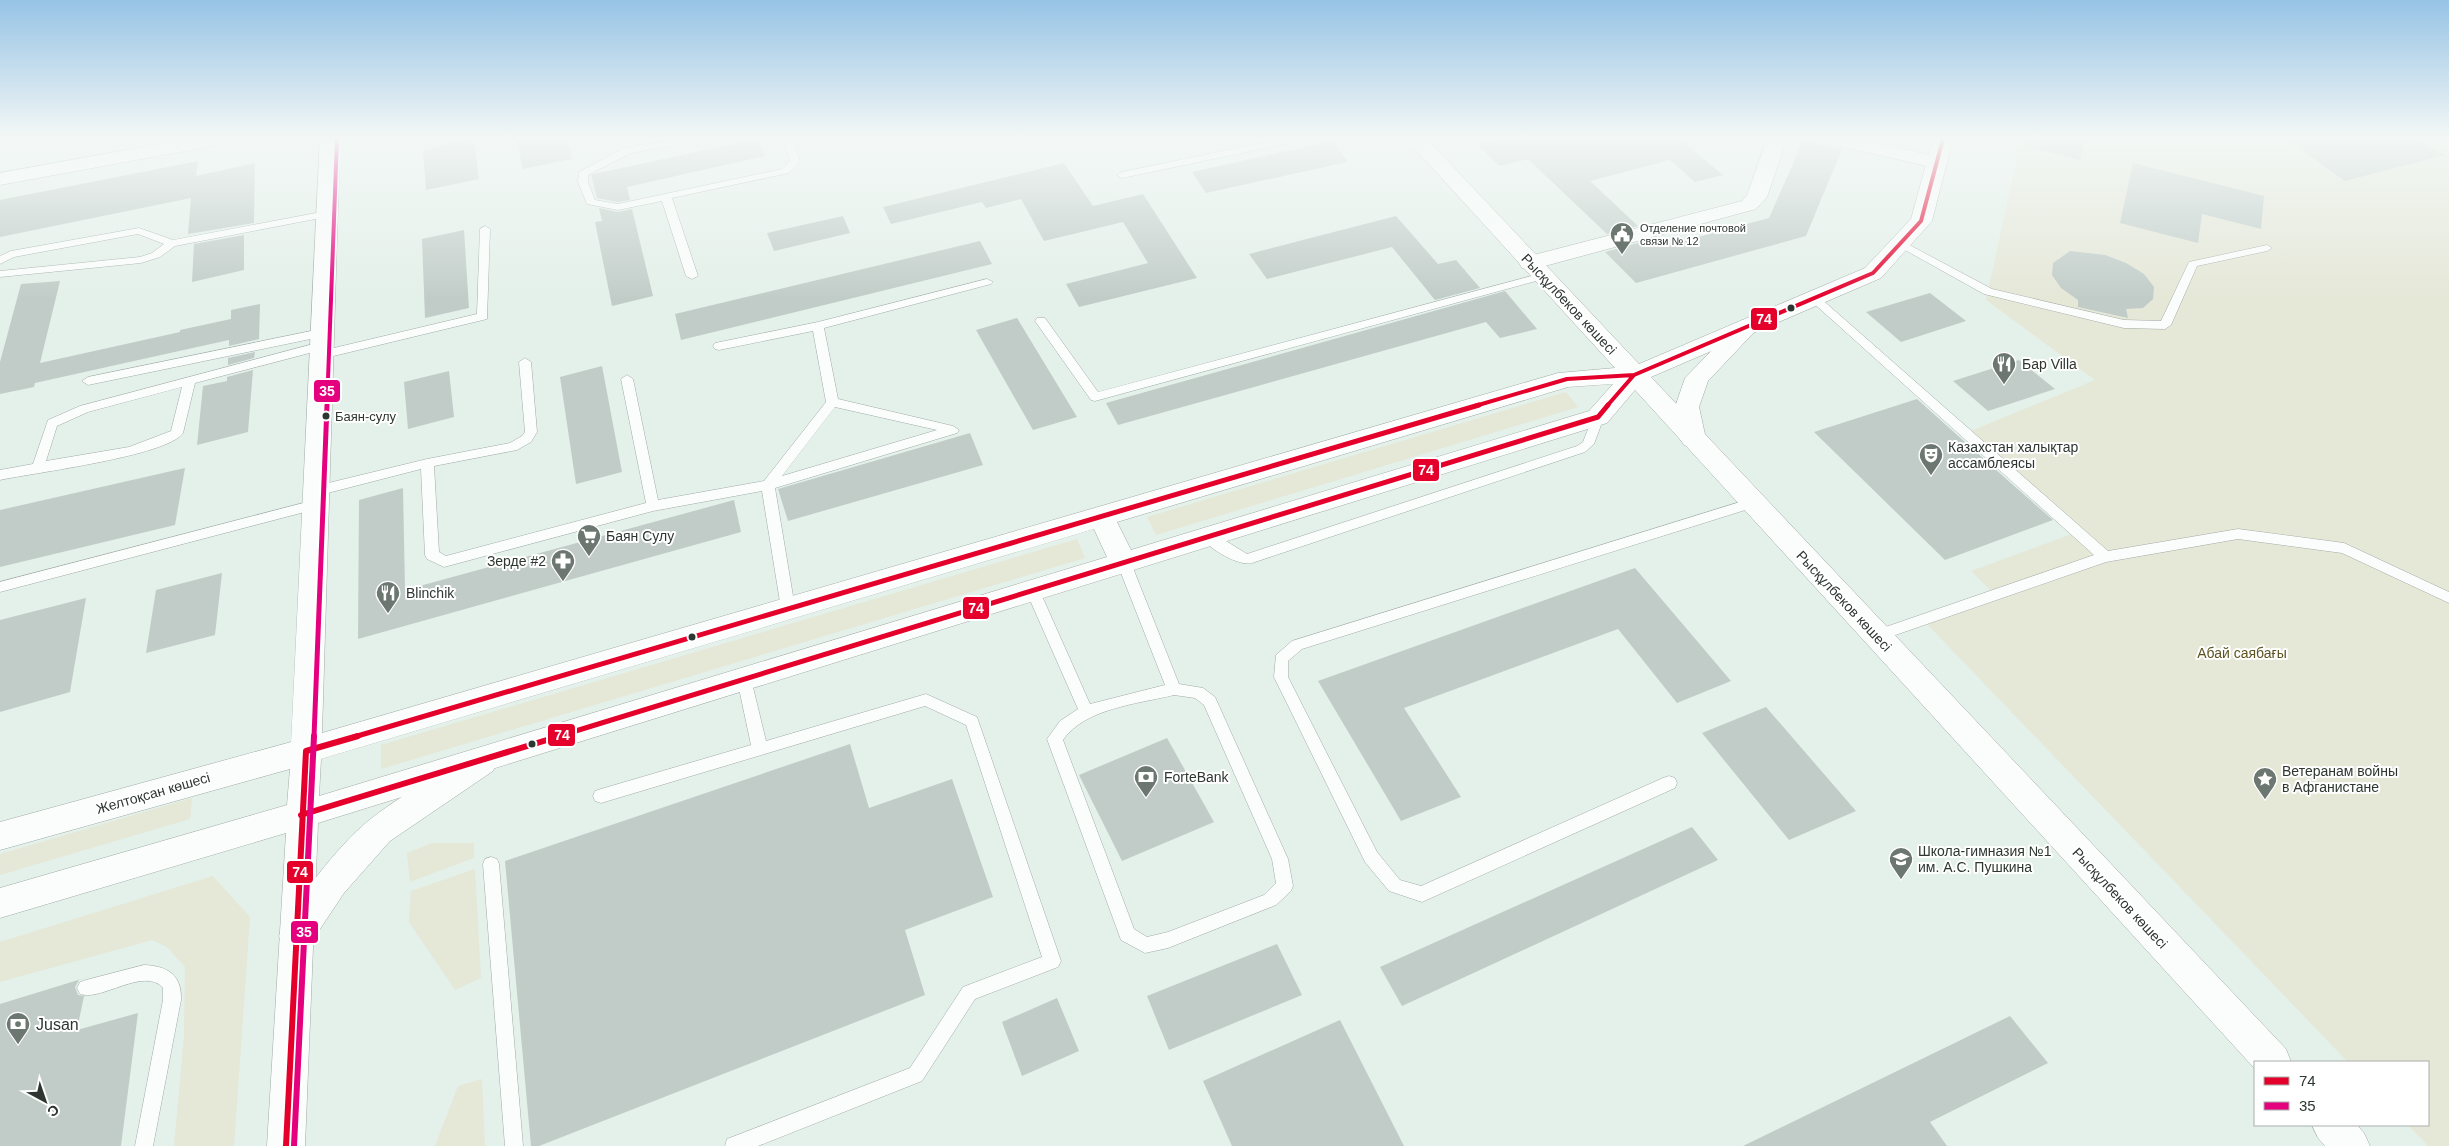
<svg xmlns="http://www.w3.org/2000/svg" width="2449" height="1146" viewBox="0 0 2449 1146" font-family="Helvetica,sans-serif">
	<rect width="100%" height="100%" fill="#e4f0ea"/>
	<path fill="#e5e7d7" d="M2021,139H2449V1146H2428L2408,1125H2428V1062H2348L1924,621L1995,595L1971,571L2072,534L1971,431L2095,380L1986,300Z
		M1566,392L1578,407L1156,535L1147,517Z
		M1077,539L1085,558L381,769V745Z
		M192,798L190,819L0,875V854Z
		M432,843H474V858L410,882L407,853Z
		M475,869L481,978L455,990L409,922L411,891Z
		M213,876L250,917L234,1146H174L184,1036L185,967L167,947L152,940L0,982V942Z
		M482,1079L485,1146H435L458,1086Z"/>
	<path fill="#c1ccc8" d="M463,139H474L479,179L426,190L423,151Z
		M516,139H568L572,159L523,169Z
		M758,139L765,156L627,187L630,200L618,202L597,198L591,175L593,174Z
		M1497,139H1680L1723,175L1695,182L1670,160L1590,181L1638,226L1607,234L1528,159L1499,166L1477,144Z
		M2025,139H2085L2080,160L2024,146Z
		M2286,139H2414L2445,155L2345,181Z
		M1332,141L1348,162L1206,193L1192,172Z
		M1803,141L1842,149L1806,236L1636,283L1605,252L1652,239L1661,247L1769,218Z
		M198,161L196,176L255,163L254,223L188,234L191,198L0,237V200Z
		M1064,163L1093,206L1143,194L1197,278L1079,307L1066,284L1148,263L1123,222L1044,241L1021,199L986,208L982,202L891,224L883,207Z
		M2133,163L2264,196L2261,229L2202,214L2198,243L2120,223Z
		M599,208L618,212L632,209L653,296L612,306L595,222L602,221Z
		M843,216L850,233L774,251L767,233Z
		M1396,216L1438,264L1456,260L1480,288L1435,300L1392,247L1267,279L1249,254Z
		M464,230L469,308L425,318L422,239Z
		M244,235V270L192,282L194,244Z
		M980,241L992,264L681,340L675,314Z
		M2070,251L2105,255L2126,263L2144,274L2154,287L2153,299L2143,308L2126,309L2128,318L2078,307V300L2061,288L2052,275L2053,263Z
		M60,281L40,363L180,332V330L231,319V310L260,304L259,339L229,346V340L143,359L35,383L34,387L0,394V362L21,284Z
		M1505,291L1537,329L1500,338L1486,322L1118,425L1106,403Z
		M1930,293L1966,321L1901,342L1866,312Z
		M1017,318L1077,417L1033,430L976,330Z
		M255,352L254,358L228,365V358Z
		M2019,360L2055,389L1988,411L1953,381Z
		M602,366L622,472L576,484L560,377Z
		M253,370L248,432L197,445L203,386L227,381V377Z
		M449,371L454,417L408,429L404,382Z
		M1917,399L2013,485L2053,520L1945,560L1814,432Z
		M970,433L983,465L788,521L778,489Z
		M185,468L175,525L0,567V510Z
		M403,488L405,590L734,500L741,532L358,639L359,500Z
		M1635,568L1731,681L1677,703L1618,629L1404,708L1461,797L1401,821L1318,681Z
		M222,573L215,635L146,653L156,590Z
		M86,598L70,692L0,712V620Z
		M1766,707L1856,811L1789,840L1702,733Z
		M1167,738L1214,822L1122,861L1079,775Z
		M850,744L869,808L952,779L993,897L905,930L925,995L539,1146H531L505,861Z
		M1692,827L1718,860L1402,1006L1380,967Z
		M1277,944L1302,995L1169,1050L1147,996Z
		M88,977L79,980L75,987L78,995L84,996L77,1030L138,1013L121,1146H0V1004Z
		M1057,998L1079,1051L1022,1076L1002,1022Z
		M2010,1016L2048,1063L1930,1122L1947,1146H1743Z
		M1340,1020L1404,1146H1232L1203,1081Z"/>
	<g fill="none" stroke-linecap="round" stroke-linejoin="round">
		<g stroke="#a1aba6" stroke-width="1">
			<path id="lane" d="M678,139H699L694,142L631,153L588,175V182L595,200L618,204L782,169L790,161L783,139H793L800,162L789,173L672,198L698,276L692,279L686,276L662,201L618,210L587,204L578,182L579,172L624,148Z
				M1282,139H1300L1295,142L1122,178L1117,175L1122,172Z
				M327,211L331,212V216L175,246L160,257L141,263L0,277V271L140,257L152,253L164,244L138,234L14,257L0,264V256L11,251L139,228L173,240Z
				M485,226L490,229L487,319L321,359L317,358L315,355L317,352L477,314L480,229Z
				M1900,240L1992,289L2124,320L2161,321L2189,262L2267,245L2272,248L2267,251L2197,266L2171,325L2165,329L2124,328L1984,294L1896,245L1895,243Z
				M1543,273L1549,276L1547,278L1095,401L1091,400L1035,321L1037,318H1045L1098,392Z
				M987,279L993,282L991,284L824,328L838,399L953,426L959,430L957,433L775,488L795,608L793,612H783L781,608L762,491L653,511L444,567L427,559L425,555L421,469L316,496L309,491L316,486L427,459L510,443L522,436L525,432L519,362L525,358L531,362L537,432L531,442L517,450L434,466L439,552L446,556L646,503L621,379L627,375L633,379L658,500L764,481L826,402L813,331L719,350L715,349L713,346L715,343L818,322ZM835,407L937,430L782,476Z
				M1814,294L1818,296L2108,551L2238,529L2344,543L2449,592V603L2342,553L2238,539L2106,562L1881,640H1871L1869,636L1871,632L2094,555L1810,300L1808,298Z
				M321,329L325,330V336L88,385L82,381L88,377Z
				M321,342L325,343L327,346L325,349L195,383L183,433C168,456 32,473 0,480V470L33,464L48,420L80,406ZM182,387L171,431L129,447L46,461L57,426L88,412Z
				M1598,413L1604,417L1594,444L1585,452L1252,563C1239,567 1208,548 1201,537L1208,532L1213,533L1247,554L1577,446L1583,442L1594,414Z
				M1753,498L1758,500L1760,503L1758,506L1302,649L1288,661V677L1377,852L1400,880L1421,886L1663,778L1669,776L1675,778L1677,783L1675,788L1422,902L1389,891L1365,862L1274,677L1276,655L1292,641Z
				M315,500L320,502L322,505L320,508L0,592V582Z
				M1124,558L1131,563L1179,684L1203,688L1215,697L1288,859L1293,886L1291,891L1276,905L1168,948L1145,953L1121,940L1047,739L1060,721L1078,709L1026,591L1028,587H1038L1090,704L1165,685L1117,563ZM1174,695L1195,698L1204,705L1272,859L1276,883L1264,895L1168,932L1147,937L1134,929L1063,740C1085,708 1138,704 1174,695Z
				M744,673L749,675L751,679L766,741L926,694L977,717L1061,961L1058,967L975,999L922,1081L758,1146H725L727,1139L910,1068L963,987L1042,957L966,725L925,706L601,803L595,801L593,796L595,791L601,789L751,745L737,679L739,675Z
				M491,857L497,859L499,864L523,1146H505L483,864L485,859Z
				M144,965C168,966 182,975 181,1000L153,1146H135L163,1000V988C145,966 100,1002 80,994L77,988L80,982L86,980Z"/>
		</g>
		<g stroke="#a1aba6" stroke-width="1">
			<path id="street" d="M1767,139H1787L1767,197L1756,209L1530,270L1522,268L1519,263L1522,258L1742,201L1747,195Z
				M1823,139H1858L1943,158L1946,162L1943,166L1936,168L1826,143Z
				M1748,319L1756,321L1760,326L1708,381L1699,407L1706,439L1702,445L1693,448L1684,445L1680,439L1675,407L1685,378L1740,321Z
				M482,749L493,753L497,762L493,771L390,841L344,893L308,947L296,952L284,947L279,936C294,901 339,845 368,821C398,797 439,774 471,753Z"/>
		</g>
		<g stroke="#a1aba6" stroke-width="1">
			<path id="secondary" d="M187,139H228L225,143L218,145L0,185V173Z
				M320,139H340L322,733L1558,373L1615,368L1406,139H1427L1639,364L1865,268L1911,219L1933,139H1953L1932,221L1881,278L1651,377L2286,1049L2291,1062H2255V1069L1635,390L1607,423L318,823L305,1146H267L286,833L0,918V888L287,805L290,769L0,850V822L291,742ZM1613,384L1589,411L1131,550L1117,522L1568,387ZM1094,529L1107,557L319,796L321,759Z
				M2312,1125H2357L2364,1133L2370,1146H2325L2318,1138Z"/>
		</g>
		<use href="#lane" fill="#fbfdfc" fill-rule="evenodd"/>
		<use href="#street" fill="#fbfdfc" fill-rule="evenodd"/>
		<use href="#secondary" fill="#fbfdfc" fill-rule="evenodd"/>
		<g stroke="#fff" stroke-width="7">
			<path id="bus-1-far2" d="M1475,406L1567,379L1634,375L1873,273L1921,221L1943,139
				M1607,406L1634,375"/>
		</g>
		<g stroke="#fff" stroke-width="9">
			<path id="bus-1-far1" d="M354,737L1479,405
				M556,737L1598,417L1608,405"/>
		</g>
		<g stroke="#fff" stroke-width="10">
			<path id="bus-1" d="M301,815L560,736
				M286,1146L306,751L358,736"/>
		</g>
		<g stroke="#fff" stroke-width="7">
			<path id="bus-2-far2" d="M327,406L337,139"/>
		</g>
		<g stroke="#fff" stroke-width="9">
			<path id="bus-2-far1" d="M314,737L327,405"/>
		</g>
		<g stroke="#fff" stroke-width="10">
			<path id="bus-2" d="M294,1146L314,736"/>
		</g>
		<use href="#bus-1-far2" stroke="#e4002b" stroke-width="4"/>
		<use href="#bus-1-far1" stroke="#e4002b" stroke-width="5"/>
		<use href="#bus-1" stroke="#e4002b" stroke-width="6"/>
		<use href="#bus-2-far2" stroke="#e5007d" stroke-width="4"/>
		<use href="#bus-2-far1" stroke="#e5007d" stroke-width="5"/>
		<use href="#bus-2" stroke="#e5007d" stroke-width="6"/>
	</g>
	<linearGradient id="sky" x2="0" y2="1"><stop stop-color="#97c3e5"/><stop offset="0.46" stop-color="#f3f8f6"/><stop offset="1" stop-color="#f3f8f6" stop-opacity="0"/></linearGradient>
	<rect width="2449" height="299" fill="url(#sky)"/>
	<defs>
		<g id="civic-pin" transform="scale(1.25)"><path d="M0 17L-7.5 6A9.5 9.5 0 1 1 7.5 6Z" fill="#6d7772" stroke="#fff"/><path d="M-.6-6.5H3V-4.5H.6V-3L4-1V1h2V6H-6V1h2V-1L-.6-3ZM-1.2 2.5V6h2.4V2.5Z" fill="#fff"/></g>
		<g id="restaurant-pin" transform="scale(1.25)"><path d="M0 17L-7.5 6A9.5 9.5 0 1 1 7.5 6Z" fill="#6d7772" stroke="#fff"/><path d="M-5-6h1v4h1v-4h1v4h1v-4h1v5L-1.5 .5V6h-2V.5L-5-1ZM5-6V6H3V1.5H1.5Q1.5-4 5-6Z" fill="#fff"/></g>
		<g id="theatre-pin" transform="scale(1.25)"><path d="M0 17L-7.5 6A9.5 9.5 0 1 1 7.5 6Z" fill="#6d7772" stroke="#fff"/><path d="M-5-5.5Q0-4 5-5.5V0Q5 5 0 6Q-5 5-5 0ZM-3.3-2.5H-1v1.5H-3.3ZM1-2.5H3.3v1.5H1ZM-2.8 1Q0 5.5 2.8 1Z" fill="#fff"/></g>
		<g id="supermarket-pin" transform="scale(1.25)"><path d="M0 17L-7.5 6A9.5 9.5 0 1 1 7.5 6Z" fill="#6d7772" stroke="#fff"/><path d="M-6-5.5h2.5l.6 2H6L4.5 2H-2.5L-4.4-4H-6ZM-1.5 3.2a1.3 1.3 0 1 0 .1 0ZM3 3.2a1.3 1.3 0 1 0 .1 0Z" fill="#fff"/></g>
		<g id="pharmacy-pin" transform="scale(1.25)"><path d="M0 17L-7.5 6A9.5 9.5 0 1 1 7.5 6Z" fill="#6d7772" stroke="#fff"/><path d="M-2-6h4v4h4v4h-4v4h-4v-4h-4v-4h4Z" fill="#fff"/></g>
		<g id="bank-pin" transform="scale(1.25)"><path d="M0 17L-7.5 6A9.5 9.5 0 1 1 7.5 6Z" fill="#6d7772" stroke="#fff"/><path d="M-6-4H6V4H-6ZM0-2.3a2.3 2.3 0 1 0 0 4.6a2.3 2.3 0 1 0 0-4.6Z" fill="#fff"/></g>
		<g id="sight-pin" transform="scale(1.25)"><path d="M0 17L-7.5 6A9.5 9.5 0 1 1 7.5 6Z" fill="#6d7772" stroke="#fff"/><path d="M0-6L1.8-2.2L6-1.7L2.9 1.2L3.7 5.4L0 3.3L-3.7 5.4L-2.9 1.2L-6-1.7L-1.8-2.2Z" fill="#fff"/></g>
		<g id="school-pin" transform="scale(1.25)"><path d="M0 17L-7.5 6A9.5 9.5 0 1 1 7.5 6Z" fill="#6d7772" stroke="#fff"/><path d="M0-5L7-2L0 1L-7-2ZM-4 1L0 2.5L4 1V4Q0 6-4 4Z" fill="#fff"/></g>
	</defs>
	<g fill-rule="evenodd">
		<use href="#civic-pin" x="1622" y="234"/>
		<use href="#restaurant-pin" x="2004" y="364"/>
		<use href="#theatre-pin" x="1931" y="455"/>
		<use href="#supermarket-pin" x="589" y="536"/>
		<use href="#pharmacy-pin" x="563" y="561"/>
		<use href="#restaurant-pin" x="388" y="593"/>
		<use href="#bank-pin" x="1146" y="777"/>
		<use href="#sight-pin" x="2265" y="779"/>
		<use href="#school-pin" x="1901" y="859"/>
		<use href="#bank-pin" x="18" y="1024"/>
	</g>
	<g fill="#2d3631" stroke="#fff" stroke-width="2">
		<circle cx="1791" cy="308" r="4.5"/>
		<circle cx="326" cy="416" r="4.5"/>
		<circle cx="692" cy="637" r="4.5"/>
		<circle cx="532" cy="744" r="4.5"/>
	</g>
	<g text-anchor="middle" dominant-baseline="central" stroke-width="4" stroke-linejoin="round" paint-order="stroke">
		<g font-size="11" fill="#2d3631" stroke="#fff" text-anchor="start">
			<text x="1640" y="228">Отделение почтовой<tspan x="1640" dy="13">связи № 12</tspan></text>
		</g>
		<g font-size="13" fill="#2d3631" stroke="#fff" text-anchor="start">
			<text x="335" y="416">Баян-сулу</text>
		</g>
		<g font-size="14" fill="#2d3631" stroke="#fff">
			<text transform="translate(1569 304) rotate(47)">Рысқұлбеков көшесі</text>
			<text transform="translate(1844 601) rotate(47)">Рысқұлбеков көшесі</text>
			<text transform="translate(153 793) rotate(-16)">Желтоқсан көшесі</text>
			<text transform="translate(2120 898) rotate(47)">Рысқұлбеков көшесі</text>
		</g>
		<g font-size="14" fill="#2d3631" stroke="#fff" text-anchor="start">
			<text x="2022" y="364">Бар Villa</text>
			<text x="1948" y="447">Казахстан халықтар<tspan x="1948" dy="16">ассамблеясы</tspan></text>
			<text x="606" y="536">Баян Сулу</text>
			<text x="546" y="561" text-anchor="end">Зерде #2</text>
			<text x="406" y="593">Blinchik</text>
			<text x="2282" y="771">Ветеранам войны<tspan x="2282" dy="16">в Афганистане</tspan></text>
			<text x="1164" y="777">ForteBank</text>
			<text x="1918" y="851">Школа-гимназия №1<tspan x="1918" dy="16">им. А.С. Пушкина</tspan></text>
		</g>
		<g font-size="14" fill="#5c5321" stroke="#fff">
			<text x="2242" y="653">Абай саябағы</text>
		</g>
		<g font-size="16" fill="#2d3631" stroke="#fff" text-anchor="start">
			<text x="36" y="1024">Jusan</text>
		</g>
	</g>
	<g stroke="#fff" stroke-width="2">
		<rect x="1750" y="307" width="28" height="24" rx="5" fill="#e4002b"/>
		<rect x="313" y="379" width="28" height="24" rx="5" fill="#e5007d"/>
		<rect x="1412" y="458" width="28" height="24" rx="5" fill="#e4002b"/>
		<rect x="962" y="596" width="28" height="24" rx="5" fill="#e4002b"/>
		<rect x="547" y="723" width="29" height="24" rx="5" fill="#e4002b"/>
		<rect x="286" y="860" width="28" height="24" rx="5" fill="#e4002b"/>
		<rect x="290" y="920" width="29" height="24" rx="5" fill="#e5007d"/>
	</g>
	<g font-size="14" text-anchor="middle" font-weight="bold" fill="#fff">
		<text x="1764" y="324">74</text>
		<text x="327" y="396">35</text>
		<text x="1426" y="475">74</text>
		<text x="976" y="613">74</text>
		<text x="562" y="740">74</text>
		<text x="300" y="877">74</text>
		<text x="304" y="937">35</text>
	</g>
	<rect x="2254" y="1061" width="175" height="65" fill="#ffffff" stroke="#abafad"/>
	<rect x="2264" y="1077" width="25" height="8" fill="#e4002b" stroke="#abafad"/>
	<text x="2299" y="1086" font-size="15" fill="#2d3631">74</text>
	<rect x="2264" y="1102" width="25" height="8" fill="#e5007d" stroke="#abafad"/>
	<text x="2299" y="1111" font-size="15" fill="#2d3631">35</text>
	<g transform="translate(45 1101) rotate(140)" stroke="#ffffff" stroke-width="4" paint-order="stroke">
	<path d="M0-4L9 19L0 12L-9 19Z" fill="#2d3631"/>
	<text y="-8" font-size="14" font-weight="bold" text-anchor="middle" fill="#2d3631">С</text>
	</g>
</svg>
